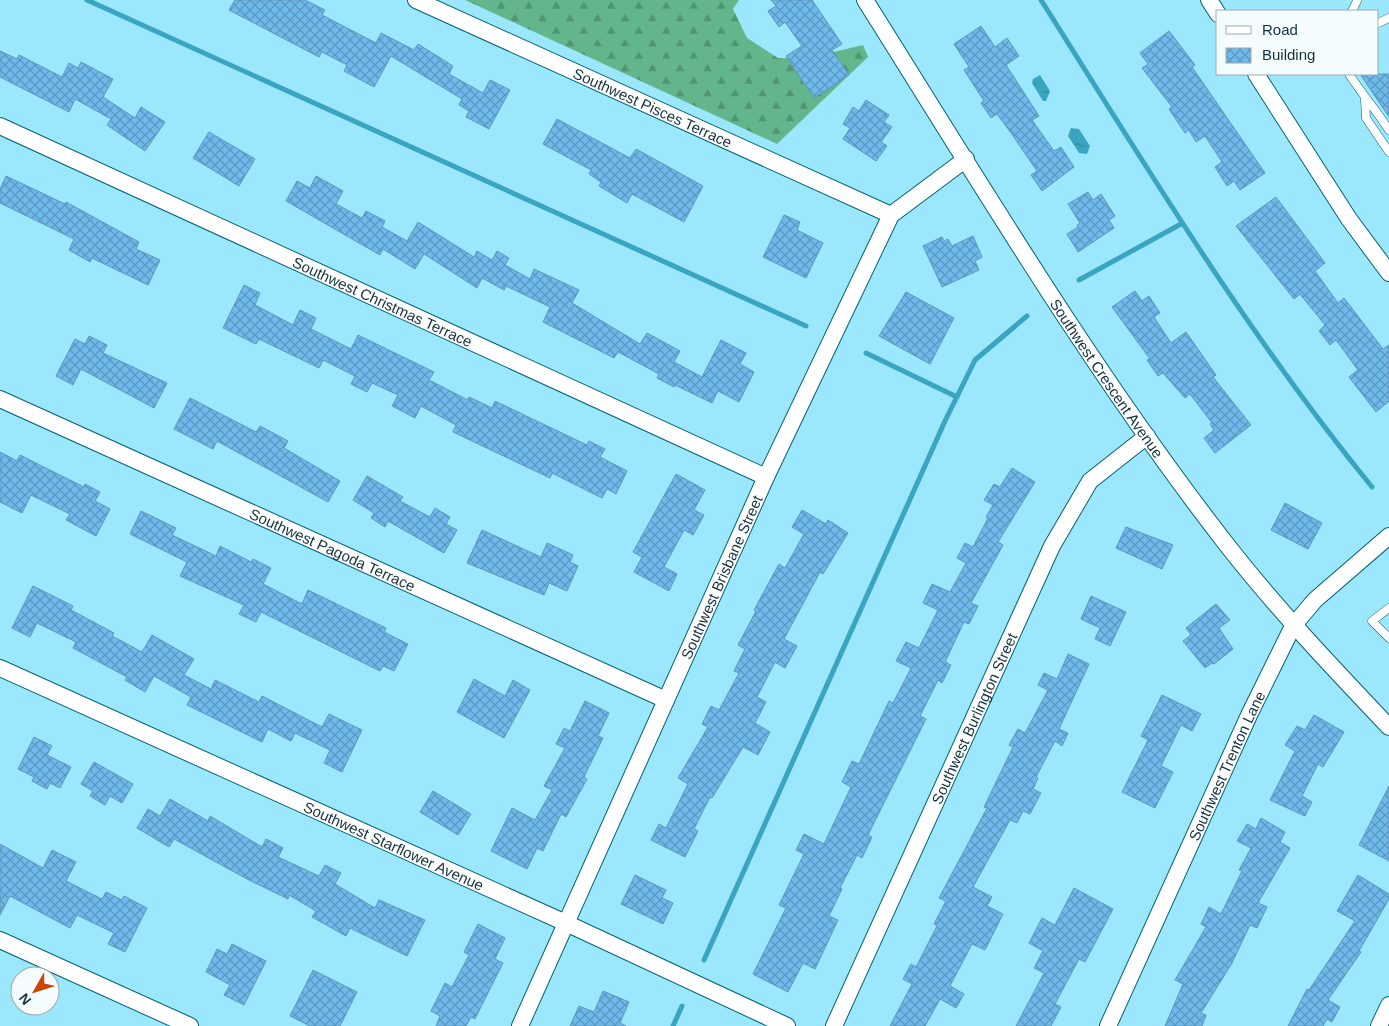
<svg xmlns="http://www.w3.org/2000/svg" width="1389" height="1026" viewBox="0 0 1389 1026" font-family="Arial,sans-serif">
	<defs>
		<pattern id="forest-firs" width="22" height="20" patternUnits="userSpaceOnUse" patternTransform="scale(1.25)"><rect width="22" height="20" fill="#63b68b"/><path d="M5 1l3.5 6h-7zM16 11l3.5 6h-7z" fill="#509573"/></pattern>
		<pattern id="water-ripples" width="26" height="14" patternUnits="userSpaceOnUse" patternTransform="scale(1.25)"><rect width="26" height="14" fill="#3aa5c1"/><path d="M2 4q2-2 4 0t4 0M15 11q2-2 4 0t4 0" fill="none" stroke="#2f879e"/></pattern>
		<pattern id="building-cross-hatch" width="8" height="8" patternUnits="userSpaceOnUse" patternTransform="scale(1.25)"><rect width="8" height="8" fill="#6fbaec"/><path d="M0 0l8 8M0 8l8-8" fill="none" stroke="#5a98c0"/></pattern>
	</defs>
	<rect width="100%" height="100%" fill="#9be7fe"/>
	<path fill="url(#forest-firs)" d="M465,0H739L733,9L747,38L778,58H809L863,45L868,57L777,144Z"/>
	<path fill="url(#water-ripples)" d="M1040,75L1050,91L1046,101H1043L1032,83L1033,79Z
		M1071,128L1079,129L1090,146L1087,154L1079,153L1068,136Z"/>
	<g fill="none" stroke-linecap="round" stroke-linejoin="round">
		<path stroke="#3aa5c1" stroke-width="5" d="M87,0L806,326
			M1041,0C1146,166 1247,334 1372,487
			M1079,280L1181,224
			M866,353L957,397
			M704,960L945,421L975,360L1027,316
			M673,1026L682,1006"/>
	</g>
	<path fill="url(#building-cross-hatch)" stroke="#5f96bc" d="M235,0H305L325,10L322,15L376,43L381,33L414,50L418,44L453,66L449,74L483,93L490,80L510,90L489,129L466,117L469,111L459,105L462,99L391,56L374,87L344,71L347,65L322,52L319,57L229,10Z
		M771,0H812L842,44L832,50L849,75L814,98L786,56L802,46L785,22L779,27L768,11L776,6Z
		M981,26L995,47L1007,38L1019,56L1006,65L1039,116L1032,120L1054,151L1061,147L1074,167L1042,191L1031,175L1037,171L1011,133L997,114L991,118L981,103L984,101L964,70L969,67L954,44Z
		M1169,31L1195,65L1192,67L1265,173L1240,190L1234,181L1227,186L1215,167L1222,162L1205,136L1196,142L1189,130L1185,133L1169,109L1172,107L1142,68L1148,64L1140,53Z
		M0,51L17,59L19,55L62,77L69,63L78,68L81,62L113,79L103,97L135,118L141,107L165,122L145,151L107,125L111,119L75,99L69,112L0,77Z
		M1360,74H1389V117Z
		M866,100L889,115L884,122L892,127L881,142L887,146L876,161L843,139L850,128L843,124L853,107L859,111Z
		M557,119L630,158L636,149L703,186L684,222L632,194L627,203L599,186L601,182L589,174L591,170L543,144Z
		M209,132L255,159L239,186L193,158Z
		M6,176L65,204L66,202L139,242L136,249L160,260L148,285L92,258L90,262L69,250L74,239L0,203V189Z
		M316,176L343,191L336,204L362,218L366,211L385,221L382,227L407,241L418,222L474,257L477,251L492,260L497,251L509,258L505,265L530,279L534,269L579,290L572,303L640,344L647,333L680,351L674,362L702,377L721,340L746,353L740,364L754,372L739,402L718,391L712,403L675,385L674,387L657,378L659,374L618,352L614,358L543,322L550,307L506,286L504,290L482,278L477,288L424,254L415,269L383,249L380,255L286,201L297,181L310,188Z
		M1088,192L1093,200L1101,194L1115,216L1109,220L1114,228L1078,252L1067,234L1078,227L1077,225L1080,223L1068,204Z
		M1276,197L1325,263L1315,271L1338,303L1344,298L1383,349L1389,345V401L1376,412L1349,377L1358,370L1336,340L1330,345L1319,331L1325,325L1300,294L1294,299L1236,226Z
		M784,215L800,222L797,230L823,243L806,278L763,257Z
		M973,236L982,257L975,261L979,270L942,287L923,246L942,237L944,241L948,239L952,246Z
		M244,285L260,293L255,305L293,325L300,310L316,318L311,329L351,349L358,335L434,372L429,380L468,400L469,397L492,408L495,401L587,445L589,441L605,449L600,457L627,471L616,494L607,489L602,498L552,473L550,478L453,432L456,425L421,406L415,418L392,406L398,395L372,383L367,392L351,384L355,376L323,360L319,368L259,339L256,344L223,328Z
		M1135,291L1142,301L1149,296L1160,313L1154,317L1171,343L1186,332L1216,375L1213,377L1251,425L1215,453L1204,438L1214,430L1210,424L1212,423L1190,394L1185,398L1163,373L1158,376L1147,360L1150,359L1112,307Z
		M906,292L954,318L930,364L879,336Z
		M89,336L107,345L103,353L167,383L154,408L81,369L73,385L56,376L75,339L85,344Z
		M190,398L256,432L260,426L288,441L284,448L340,481L328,502L217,441L213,449L174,429Z
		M0,452L17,461L20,455L84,487L85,484L100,492L95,501L110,509L96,536L66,520L70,514L31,495L22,513L0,502Z
		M1012,468L1035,482L998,542L1003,545L971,603L978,606L969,624L964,622L945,662L951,665L942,683L938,680L920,716L926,719L868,835L872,837L862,858L857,855L840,888L842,889L829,916L838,920L824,950L815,969L803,963L788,992L753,974L786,908L779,905L804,854L796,850L804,834L824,844L851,787L842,782L852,761L859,764L889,701L893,703L911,668L896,661L906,642L919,648L938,610L923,603L932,584L950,592L966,563L957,558L965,543L973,547L988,518L986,517L993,505L984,500L994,484L1000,487Z
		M676,474L705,490L694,510L704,515L693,535L684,530L664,567L677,574L669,591L634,572L642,557L633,552Z
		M367,476L403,497L400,501L430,517L435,508L450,517L446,524L457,530L444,553L388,521L385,527L371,518L374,513L353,500Z
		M1285,503L1322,523L1308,549L1271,530Z
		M802,510L826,524L828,520L848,533L823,574L820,572L784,639L797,646L785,668L775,662L757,697L766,702L755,723L770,732L758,755L743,747L712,798L710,797L694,829L698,831L685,857L651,840L659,824L666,828L688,784L678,778L708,727L702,724L711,706L719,710L739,673L734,671L745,649L738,645L756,611L754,610L779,564L785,568L804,534L792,527Z
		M141,511L176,528L172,535L216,556L220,546L251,562L253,559L271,568L263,584L302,604L308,590L386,628L384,632L408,644L394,671L383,666L380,671L261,612L256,622L239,614L244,605L180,576L187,562L130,534Z
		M1126,527L1173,545L1162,569L1116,548Z
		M482,530L541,557L547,543L573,555L570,562L578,566L567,591L549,583L544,595L467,563Z
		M33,586L73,606L71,610L114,633L112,636L142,652L152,635L194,659L184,675L211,689L215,680L259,702L262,696L322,727L329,714L362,730L342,772L324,763L330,750L295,733L291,741L268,729L262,742L187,705L191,697L154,676L145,692L125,680L127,677L73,648L76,642L37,623L30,637L12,628Z
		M1091,596L1126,612L1110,646L1095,639L1100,628L1081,619Z
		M1216,604L1230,620L1219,628L1233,649L1214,664L1212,663L1205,668L1183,641L1191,635L1186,628Z
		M1068,654L1089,664L1059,729L1068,733L1062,746L1055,741L1036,777L1038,778L1033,789L1041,793L1030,814L1023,811L1017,823L1010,820L973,887L992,897L987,906L1003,914L985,950L972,944L950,986L964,994L956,1008L940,999L925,1026H890L912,984L903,979L911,964L916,967L937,926L934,924L946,901L939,898L987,808L984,807L1013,747L1009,745L1018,729L1025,733L1048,690L1038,685L1044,673L1057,679Z
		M474,679L505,696L513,680L530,690L504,738L457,712Z
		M1162,695L1201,714L1192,731L1181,725L1161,766L1173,772L1155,808L1122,792L1148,740L1141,736Z
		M585,701L609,713L598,736L603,738L584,777L587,779L566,817L561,814L543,851L537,848L527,869L491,851L512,808L535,820L552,790L544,786L565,748L556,744L564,728L570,731Z
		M1314,715L1344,732L1323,767L1318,764L1302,796L1312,802L1305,816L1270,800L1295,751L1285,745L1297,726L1305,730Z
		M34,737L52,746L47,755L71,767L60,788L50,783L47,789L32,781L34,777L18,769Z
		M94,762L133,784L122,803L110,796L105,805L90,796L93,791L81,784Z
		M1389,786V861L1359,845Z
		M433,791L471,814L458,835L420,812Z
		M170,799L208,821L210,816L262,847L266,839L283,848L278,857L319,876L325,865L341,873L335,884L375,908L379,900L425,920L407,956L350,928L346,936L312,917L316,911L289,895L288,899L247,879L174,839L169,847L137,828L148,809L160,816Z
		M1261,818L1285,832L1280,842L1290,848L1258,903L1267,907L1257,928L1250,925L1232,963L1201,1013L1206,1015L1202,1026H1165L1183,984L1175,980L1206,927L1201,924L1209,907L1221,914L1242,871L1239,870L1251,848L1237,841L1247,824L1256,829Z
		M0,844L43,868L52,850L76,862L66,881L102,899L106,892L122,900L124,896L147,908L125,952L108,944L114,933L77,915L70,928L10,896L0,915Z
		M635,875L666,890L662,898L673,903L663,924L621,904Z
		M1358,875L1389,894V899L1359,951L1361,952L1328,1000L1340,1007L1332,1022L1327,1019L1323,1026H1288L1307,989L1309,990L1355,921L1337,911Z
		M1074,888L1113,909L1085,962L1079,959L1055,1004L1061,1007L1051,1026H1016L1044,973L1034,968L1043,951L1029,943L1042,918L1055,925Z
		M478,924L505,938L495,959L503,963L475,1019L471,1017L466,1026H436L440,1016L431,1011L445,983L452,987L469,955L464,952Z
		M232,944L266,961L244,1005L224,995L230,985L206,972L217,949L227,954Z
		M313,970L357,992L340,1026H310L290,1016Z
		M603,991L629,1002L620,1023L626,1026H570L579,1006L594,1012Z"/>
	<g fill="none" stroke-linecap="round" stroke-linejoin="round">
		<g stroke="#036075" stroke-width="9">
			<path id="service" d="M1352,11L1357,1
				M1378,23L1389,18
				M1349,74C1362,94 1376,110 1389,130
				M1365,100L1366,118L1389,152
				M1389,608L1372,621L1389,638"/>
		</g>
		<g stroke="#036075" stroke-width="18">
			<g id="minor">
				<path id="s1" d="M416,0L891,215"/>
				<path id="s2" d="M865,0C981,184 1093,373 1227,545C1277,609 1333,668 1389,727"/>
				<path d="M1209,0L1218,14"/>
				<path d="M1256,74L1349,219L1389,273"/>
				<path id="s3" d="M0,126L766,477"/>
				<path id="s4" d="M0,399L666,700"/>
				<path id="s5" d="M0,668L568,924L787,1026"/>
				<path d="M0,940L190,1026"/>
				<path id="s6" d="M520,1026L766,477L891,215L966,159"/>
				<path id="s7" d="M834,1026L1052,546L1090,481L1147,436"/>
				<path id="s8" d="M1108,1026L1250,713L1293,626L1315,600L1389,536"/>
				<path d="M1379,1026L1389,1005"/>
			</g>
		</g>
		<use href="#service" stroke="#fff" stroke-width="8"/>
		<use href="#minor" stroke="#fff" stroke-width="16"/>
	</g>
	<g text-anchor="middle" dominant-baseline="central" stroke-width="5" stroke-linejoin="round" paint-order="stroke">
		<g font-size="15" fill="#12323b" stroke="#f5fcfe">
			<text stroke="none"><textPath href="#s1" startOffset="260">Southwest Pisces Terrace</textPath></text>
			<text stroke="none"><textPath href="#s3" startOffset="421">Southwest Christmas Terrace</textPath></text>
			<text stroke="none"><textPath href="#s2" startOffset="449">Southwest Crescent Avenue</textPath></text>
			<text stroke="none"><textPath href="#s4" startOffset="365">Southwest Pagoda Terrace</textPath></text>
			<text stroke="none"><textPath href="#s6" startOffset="492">Southwest Brisbane Street</textPath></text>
			<text stroke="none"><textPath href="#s7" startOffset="338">Southwest Burlington Street</textPath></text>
			<text stroke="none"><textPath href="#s8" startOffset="286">Southwest Trenton Lane</textPath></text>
			<text stroke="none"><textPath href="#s5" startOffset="432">Southwest Starflower Avenue</textPath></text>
		</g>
	</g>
	<rect x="1216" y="10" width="162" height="65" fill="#f5fcfe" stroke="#9aabb0"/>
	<rect x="1226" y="26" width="25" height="8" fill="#ffffff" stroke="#9aabb0"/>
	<text x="1262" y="35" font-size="15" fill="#12323b">Road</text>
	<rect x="1226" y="48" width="25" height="15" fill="url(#building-cross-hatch)" stroke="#9aabb0"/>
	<text x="1262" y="60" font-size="15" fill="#12323b">Building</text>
	<g transform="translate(35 991) rotate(231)"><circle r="24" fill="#f5fcfe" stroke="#9aabb0"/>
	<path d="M0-4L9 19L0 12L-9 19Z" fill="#cb4605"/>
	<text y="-8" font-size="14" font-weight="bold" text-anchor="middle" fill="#12323b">N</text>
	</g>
</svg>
